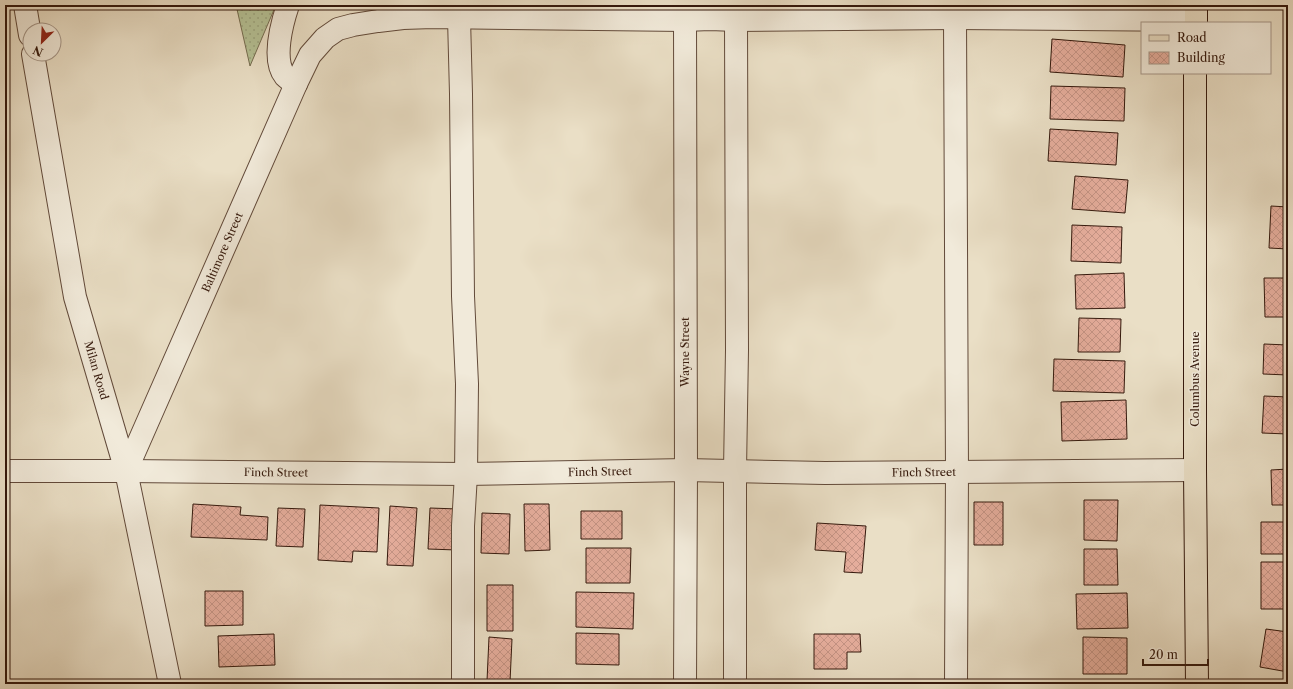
<svg xmlns="http://www.w3.org/2000/svg" width="1293" height="689" viewBox="0 0 1293 689" font-family="'Libre Caslon Text',serif">
	<defs>
		<pattern id="green-dots" width="8" height="8" patternUnits="userSpaceOnUse"><rect width="8" height="8" fill="#b6c296"/><path d="M2 2h.1M6 6h.1" fill="none" stroke="#9da680" stroke-width="1.8" stroke-linecap="round"/></pattern>
		<pattern id="building-cross-hatch" width="8" height="8" patternUnits="userSpaceOnUse"><rect width="8" height="8" fill="#e5ad9c"/><path d="M0 0l8 8M0 8l8-8" fill="none" stroke="#c59485"/></pattern>
	</defs>
	<rect width="100%" height="100%" fill="#eadfc6"/>
	<filter id="stains"><feTurbulence type="fractalNoise" baseFrequency=".005" numOctaves="4"/><feColorMatrix values="0 0 0 0 .2 0 0 0 0 .09 0 0 0 0 .02 0 0 0 .5 -.17"/></filter>
	<radialGradient id="worn" r=".72"><stop offset=".6" stop-color="#630" stop-opacity="0"/><stop offset="1" stop-color="#630" stop-opacity=".3"/></radialGradient>
	<path fill="url(#green-dots)" stroke="#756d51" d="M236,5H276L250,66Z"/>
	<path fill="url(#building-cross-hatch)" stroke="#34180c" d="M1052,39L1125,45L1123,77L1050,72Z
		M1051,86L1125,88L1124,121L1050,119Z
		M1050,129L1118,133L1116,165L1048,161Z
		M1075,176L1128,180L1125,213L1072,209Z
		M1271,206L1288,207V249L1269,248Z
		M1072,225L1122,227L1121,263L1071,261Z
		M1124,273L1125,308L1076,309L1075,275Z
		M1264,278H1288V317H1265Z
		M1079,318L1121,319L1120,352H1078Z
		M1264,344L1288,345V375L1263,374Z
		M1054,359L1125,361L1124,393L1053,391Z
		M1264,396L1288,397V434L1262,433Z
		M1126,400L1127,439L1062,441L1061,402Z
		M1288,469V505H1272L1271,470Z
		M1084,500H1118L1117,541L1084,540Z
		M974,502H1003V545H974Z
		M193,504L241,507L240,515L268,517L267,540L191,537Z
		M524,504H549L550,550L525,551Z
		M320,505L379,508L377,552L353,551L352,562L318,560Z
		M390,506L417,508L413,566L387,565Z
		M278,508L305,509L303,547L276,546Z
		M430,508L458,509L457,550L428,549Z
		M581,511H622V539H581Z
		M482,513L510,514L509,554L481,553Z
		M1261,522H1288V554H1261Z
		M817,523L866,526L862,573L844,572L846,552L815,550Z
		M586,548H631L630,583H586Z
		M1084,549H1117L1118,585H1084Z
		M1261,562H1288V609H1261Z
		M487,585H513V631H487Z
		M205,591H243V625L205,626Z
		M576,592L634,593L633,629L576,627Z
		M1127,593L1128,628L1077,629L1076,594Z
		M1266,629L1288,632V672L1260,667Z
		M576,633L619,634V665L576,664Z
		M274,634L275,665L219,667L218,636Z
		M814,634H860L861,652H847V669H814Z
		M489,637L512,639L510,682L487,681Z
		M1083,637L1127,638V674H1083Z
		M225,680L266,681V684H225Z
		M373,681L410,684H373Z"/>
	<g fill="none" stroke-linecap="round" stroke-linejoin="round">
		<g stroke="#624a3a" stroke-width="24">
			<g id="minor">
				<path d="M25,5L30,35"/>
				<path d="M288,5C282,23 272,60 285,76C288,79 293,82 296,84"/>
				<path d="M459,18L461,94L463,296L467,384L466,474L463,526V684"/>
				<path d="M955,18L957,472L956,684"/>
				<path id="s1" d="M33,54L75,297L126,471L170,684"/>
				<path id="s2" d="M5,471H126L466,474L686,470L825,473L1195,470"/>
				<path id="s3" d="M126,471L296,84L310,55L325,38L338,29L353,25L378,21L403,18L433,17L685,20L710,19L736,20L955,18L1196,20"/>
				<path d="M685,684L686,470L685,20"/>
				<path d="M735,684V470L737,350L736,20"/>
			</g>
		</g>
		<g stroke="#34180c" stroke-width="24">
			<path id="major" d="M1196,23V5
				M1195,73V470L1197,684"/>
		</g>
		<use href="#minor" stroke="#f1eada" stroke-width="22"/>
		<use href="#major" stroke="#eadfc6" stroke-width="22"/>
	</g>
	<g text-anchor="middle" dominant-baseline="central" stroke-width="3" stroke-linejoin="round" paint-order="stroke">
		<g font-size="11" fill="#34180c" stroke="#f1eada">
			<text stroke="none"><textPath href="#s3" startOffset="239">Baltimore Street</textPath></text>
			<text transform="translate(685 352) rotate(-90)">Wayne Street</text>
			<text stroke="none"><textPath href="#s1" startOffset="323">Milan Road</textPath></text>
			<text transform="translate(1195 379) rotate(-90)">Columbus Avenue</text>
			<text stroke="none"><textPath href="#s2" startOffset="595">Finch Street</textPath></text>
			<text stroke="none"><textPath href="#s2" startOffset="271">Finch Street</textPath></text>
			<text stroke="none"><textPath href="#s2" startOffset="919">Finch Street</textPath></text>
		</g>
	</g>
	<rect width="1293" height="689" fill="none" stroke="#eadfc6" stroke-width="20"/>
	<rect x="6" y="6" width="1281" height="677" fill="none" stroke="#34180c" stroke-width="2"/>
	<rect x="10" y="10" width="1273" height="669" fill="none" stroke="#34180c"/>
	<rect x="1141" y="22" width="130" height="52" fill="#f1eada" stroke="#a59688"/>
	<rect x="1149" y="35" width="20" height="6" fill="#eadfc6" stroke="#a59688"/>
	<text x="1177" y="42" font-size="12" fill="#34180c">Road</text>
	<rect x="1149" y="52" width="20" height="12" fill="url(#building-cross-hatch)" stroke="#a59688"/>
	<text x="1177" y="62" font-size="12" fill="#34180c">Building</text>
	<g transform="translate(42 42) rotate(204)"><circle r="19" fill="#f1eada" stroke="#a59688"/>
	<path d="M0-3L7 15L0 10L-7 15Z" fill="#8f2418"/>
	<text y="-6" font-size="11" font-weight="bold" text-anchor="middle" fill="#34180c">N</text>
	</g>
	<path d="M1143 659v6h65v-6" fill="none" stroke="#34180c" stroke-width="2"/>
	<text x="1149" y="659" font-size="12" fill="#34180c" stroke="#f1eada" stroke-width="3" paint-order="stroke">20 m</text>
	<rect width="100%" height="100%" filter="url(#stains)"/>
	<rect width="100%" height="100%" fill="url(#worn)"/>
</svg>
